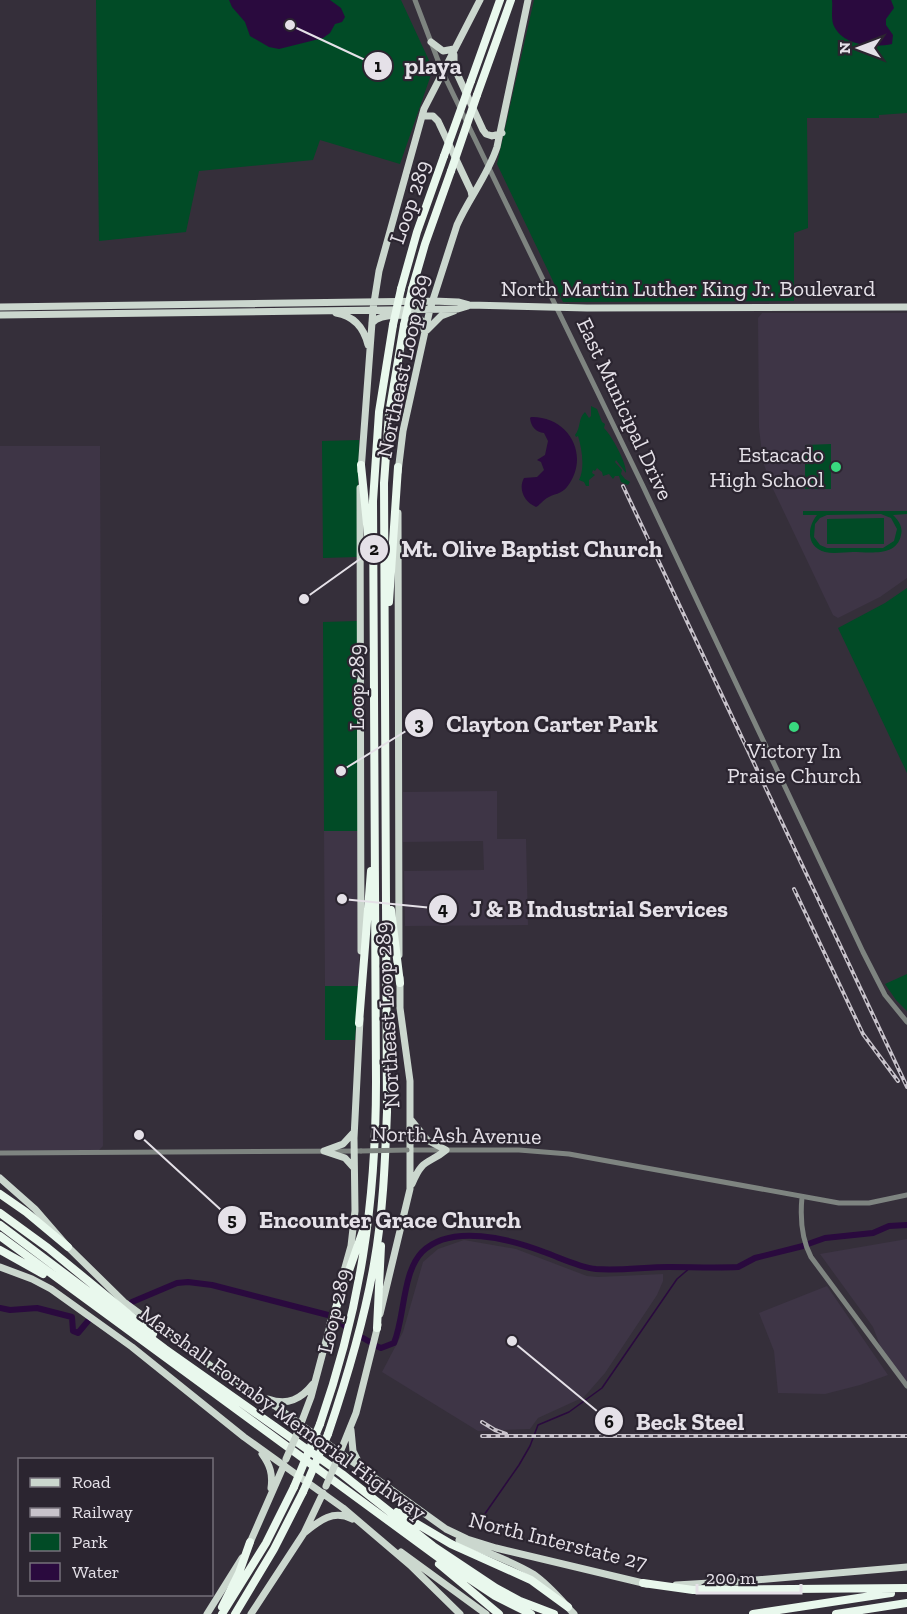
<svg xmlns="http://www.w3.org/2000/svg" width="907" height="1614" viewBox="0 0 907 1614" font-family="'Zilla Slab',serif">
	<rect width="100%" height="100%" fill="#352f3a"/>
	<path fill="#3e3546" d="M762,313H907V578L880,597L838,618L833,615L773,489L763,462L759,428L758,318Z
		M0,446H100L103,1146L99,1150H0Z
		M497,791V839H526L528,925L405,926L404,871L484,870L483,841L403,842V792Z
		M324,831H359V986H325Z
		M907,1239V1383L881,1348L873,1327L820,1254Z
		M464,1240L516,1249L587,1276L598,1277L663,1274V1281L657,1295L605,1373L584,1397L538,1418L530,1429L478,1431L382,1372L403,1332L423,1262L438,1249Z
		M827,1286L888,1375L860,1385L825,1394L778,1393L774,1351L759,1313Z"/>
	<path fill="#014b26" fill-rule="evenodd" d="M96,0H401L433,69L400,164L320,140L313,160L199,171L186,232L99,241Z
		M534,0H907V113L879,115V118H807L808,228L794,233V301L563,302L497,164Z
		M591,406L597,409L602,422L605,424L604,428C612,436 627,464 626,473L616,460L615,462L622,470L621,474L625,479L630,482L628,485L621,482L619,476H615L613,479L609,474L603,476L602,472L597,468L595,471L593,470L592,473L595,475L589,480V486H586L584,482L579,480C585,468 582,449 578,436L576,437L575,435C581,428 578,418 585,412L589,418L591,416Z
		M359,440L357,557L323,558L322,441Z
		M831,444V489H805V445Z
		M803,511H907V514L893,515C899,521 903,527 901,535C897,557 869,552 853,552C844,552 834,554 825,552C806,547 807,527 817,515H803ZM881,514L891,518L897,529L894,541L883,548H827L820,545L814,537L815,524L820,518L827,515Z
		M884,518V544H827V519Z
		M907,588V773L838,628L885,603Z
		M357,621L359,831H324L323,622Z
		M907,974V1011L896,1000L885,984Z
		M325,986H359L355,1040H325Z"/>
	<path fill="#2a0a3e" d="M229,0H330L341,8L345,17L342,22L335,24L330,33L323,38L279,49L269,47L250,36L245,22L232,7Z
		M832,0H891L894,8L886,19V25L893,35L892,44C875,48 845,46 835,28C830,20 833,9 832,0Z
		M531,417C569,416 591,456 567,487C562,494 553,494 547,498C542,501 540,505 536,507C524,502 518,489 524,478L537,477L544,470L541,462L537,460L545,455L548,441L544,433C536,432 531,427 530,418Z"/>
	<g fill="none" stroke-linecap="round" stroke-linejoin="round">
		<path stroke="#2a0a3e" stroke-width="1.5" d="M482,1518L519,1465L530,1446L538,1425L569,1412L602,1388L677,1279L691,1267"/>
		<path stroke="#2a0a3e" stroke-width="6" d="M808,1244L825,1238L873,1233L889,1226L907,1225
			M132,1302L177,1283L188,1282L212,1285L328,1315
			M0,1308L10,1310L37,1308L72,1317L73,1331L78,1333L88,1321
			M335,1319L345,1326
			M363,1338L370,1342
			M376,1346L381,1348L394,1343C405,1316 402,1273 422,1252C451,1223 510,1239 544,1252C561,1258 578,1267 596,1269C620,1271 645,1267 669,1267C692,1267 715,1268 738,1267L755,1258L803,1246"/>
		<path stroke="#7e8480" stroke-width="5" d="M415,0L442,71L642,484L863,952L885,995L907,1022
			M407,1150H519L569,1154L839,1203H869L907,1195
			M0,1153L361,1151
			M802,1197C800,1218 801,1238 811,1257L907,1386"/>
		<path stroke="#cbd7ce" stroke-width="7" d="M431,42L443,51L454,49
			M454,55V67L483,130L486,134L492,136L502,133
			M422,116H433L438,121L471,191L472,196
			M0,307L433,301L458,302L469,305L587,308L907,307
			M336,313C354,316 364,328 368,345
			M0,315L458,309L468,306
			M372,323C380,313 414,313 422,321L424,330
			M427,330L441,316L454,311
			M361,471L373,309L379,271L424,109L480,0
			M398,472L403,431L430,309L457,225C469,198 488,175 497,147L528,0
			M360,488L361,951
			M398,513L399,955
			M411,1120L427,1140L446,1150C428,1165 423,1157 412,1184
			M324,1151L343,1144L354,1132
			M324,1151L345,1158L354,1168
			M0,1178L35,1209L68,1247L124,1302L215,1369L275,1406L446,1529L467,1539L496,1548L647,1584
			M0,1267L32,1279L51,1289L132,1347L244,1437L343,1508L410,1565L460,1614
			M337,1296L351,1246L355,1211L354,1138L360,1019
			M380,1314L410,1189V1081L400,1008V978
			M268,1399C288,1406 301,1399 313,1384
			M351,1430L353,1451L361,1467
			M297,1434L311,1397L331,1322
			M262,1454C270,1465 273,1474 271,1488
			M337,1460L356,1413L378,1325
			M304,1533C319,1521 333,1509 352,1519
			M459,1540C484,1552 510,1560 533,1574C549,1585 561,1600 574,1614
			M249,1545L284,1465
			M401,1552L486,1614
			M676,1585L744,1581L907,1567
			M207,1614L242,1558
			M251,1614L304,1533L323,1493"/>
		<path stroke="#e9f8ed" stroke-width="8" d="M471,81L500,0
			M477,95L511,0
			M401,289L417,232L444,156
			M412,289L425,244L451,171
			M361,465L369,544
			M389,602L398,467
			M391,910L400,983
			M359,1023L371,871
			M0,1194L26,1212L68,1247
			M0,1213L48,1248L153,1334
			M0,1225L165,1349L342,1474L433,1546L496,1588L520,1601L554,1614
			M0,1236L450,1566L495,1596L531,1614
			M0,1250L43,1274
			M330,1325L366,1222
			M377,1328L381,1246
			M320,1424C360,1309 376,1204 376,1082L373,501L379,412L393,325
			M328,1434C347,1378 364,1322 374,1264C383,1214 385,1163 387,1112L384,483L389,414L404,325
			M397,1512L451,1544L531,1580L568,1607
			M439,1564L499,1614
			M643,1583L693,1590L907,1588
			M222,1607L239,1573L250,1542
			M222,1614L266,1543L294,1487
			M235,1614L274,1549L303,1492
			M753,1614L891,1593
			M836,1614L907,1603"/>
		<g stroke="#c8c3cb" stroke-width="4">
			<path id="rail" d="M623,486L907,1087
				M794,889L863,1034L898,1081
				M482,1422L495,1430L506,1434
				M482,1436H907"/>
		</g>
		<use href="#rail" stroke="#2b2530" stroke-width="1.5" stroke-dasharray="4.5" stroke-linecap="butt"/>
		<path stroke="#7e8480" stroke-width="5" d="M361,1151L407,1150"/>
		<path stroke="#cbd7ce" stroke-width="7" d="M286,1459L297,1434
			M326,1486L337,1460"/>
		<path stroke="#e9f8ed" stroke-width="8" d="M444,156L471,81
			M451,171L477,95
			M393,325L401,289
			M404,325L412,289
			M294,1487L320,1424
			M303,1492L328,1434"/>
	</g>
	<g fill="#39d87f" stroke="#2b2530" stroke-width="2">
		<circle cx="836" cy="467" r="6"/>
		<circle cx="794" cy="727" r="6"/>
	</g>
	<g text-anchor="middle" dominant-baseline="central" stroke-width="4.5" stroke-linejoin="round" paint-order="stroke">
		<g font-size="22" fill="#e5e1e8" stroke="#2b2530">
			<text transform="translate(410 202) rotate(-71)">Loop 289</text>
			<text x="688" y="288">North Martin Luther King Jr. Boulevard</text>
			<text transform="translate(403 366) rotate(-78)">Northeast Loop 289</text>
			<text transform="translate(625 409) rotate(65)">East Municipal Drive</text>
			<text transform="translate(356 687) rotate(-90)">Loop 289</text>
			<text transform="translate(387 1015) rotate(-93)">Northeast Loop 289</text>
			<text transform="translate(456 1135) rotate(1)">North Ash Avenue</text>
			<text transform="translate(334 1311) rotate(-77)">Loop 289</text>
			<text transform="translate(283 1413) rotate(36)">Marshall Formby Memorial Highway</text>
			<text transform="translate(558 1541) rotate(14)">North Interstate 27</text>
		</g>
		<g font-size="22" fill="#e5e1e8" stroke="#2b2530" text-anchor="end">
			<text x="824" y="454">Estacado<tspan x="824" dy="25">High School</tspan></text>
			<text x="794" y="750" text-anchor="middle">Victory In<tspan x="794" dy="25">Praise Church</tspan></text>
		</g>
	</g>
	<path fill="none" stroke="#e5e1e8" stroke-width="2" d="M290 25L378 66M304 599L374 549M341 771L419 723M342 899L443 909M139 1135L232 1220M512 1341L609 1421"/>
	<g fill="#e5e1e8" stroke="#2b2530" stroke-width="2">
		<circle cx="290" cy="25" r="6"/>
		<circle cx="304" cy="599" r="6"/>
		<circle cx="341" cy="771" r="6"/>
		<circle cx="342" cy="899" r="6"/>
		<circle cx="139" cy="1135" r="6"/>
		<circle cx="512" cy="1341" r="6"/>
		<circle cx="378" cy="66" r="15"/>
		<circle cx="374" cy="549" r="15"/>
		<circle cx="419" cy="723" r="15"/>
		<circle cx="443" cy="909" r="15"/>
		<circle cx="232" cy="1220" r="15"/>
		<circle cx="609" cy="1421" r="15"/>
	</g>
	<g font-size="18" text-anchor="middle" font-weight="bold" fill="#111">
		<text x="378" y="72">1</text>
		<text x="374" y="555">2</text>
		<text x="419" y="730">3</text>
		<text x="443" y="915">4</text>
		<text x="232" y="1226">5</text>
		<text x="609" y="1428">6</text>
	</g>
	<g font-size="24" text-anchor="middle" font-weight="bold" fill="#e5e1e8" stroke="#2b2530" stroke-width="4.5" stroke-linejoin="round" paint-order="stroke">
		<text x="433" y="74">playa</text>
		<text x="532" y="557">Mt. Olive Baptist Church</text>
		<text x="552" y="732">Clayton Carter Park</text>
		<text x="599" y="917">J &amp; B Industrial Services</text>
		<text x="390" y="1228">Encounter Grace Church</text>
		<text x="690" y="1430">Beck Steel</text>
	</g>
	<rect x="18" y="1458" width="195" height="138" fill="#2b2530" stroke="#75707a" stroke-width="1.5"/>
	<rect x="30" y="1478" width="30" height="9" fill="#cbd7ce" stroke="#75707a" stroke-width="1.5"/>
	<text x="72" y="1488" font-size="18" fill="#e5e1e8">Road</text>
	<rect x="30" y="1508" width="30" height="9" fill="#c8c3cb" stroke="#75707a" stroke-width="1.5"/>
	<text x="72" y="1518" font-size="18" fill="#e5e1e8">Railway</text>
	<rect x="30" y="1533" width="30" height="18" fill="#014b26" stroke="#75707a" stroke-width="1.5"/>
	<text x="72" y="1548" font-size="18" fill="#e5e1e8">Park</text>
	<rect x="30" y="1563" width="30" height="18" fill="#2a0a3e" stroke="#75707a" stroke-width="1.5"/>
	<text x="72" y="1578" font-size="18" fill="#e5e1e8">Water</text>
	<g transform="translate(859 48) rotate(270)" stroke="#2b2530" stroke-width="4.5" paint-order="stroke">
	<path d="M0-4.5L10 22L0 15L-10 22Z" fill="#e5e1e8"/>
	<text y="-9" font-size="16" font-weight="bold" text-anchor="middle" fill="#e5e1e8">N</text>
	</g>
	<path d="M697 1584v9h104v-9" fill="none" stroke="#e5e1e8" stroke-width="3"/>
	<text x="706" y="1584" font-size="18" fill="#e5e1e8" stroke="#2b2530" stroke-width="4.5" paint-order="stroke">200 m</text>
</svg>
